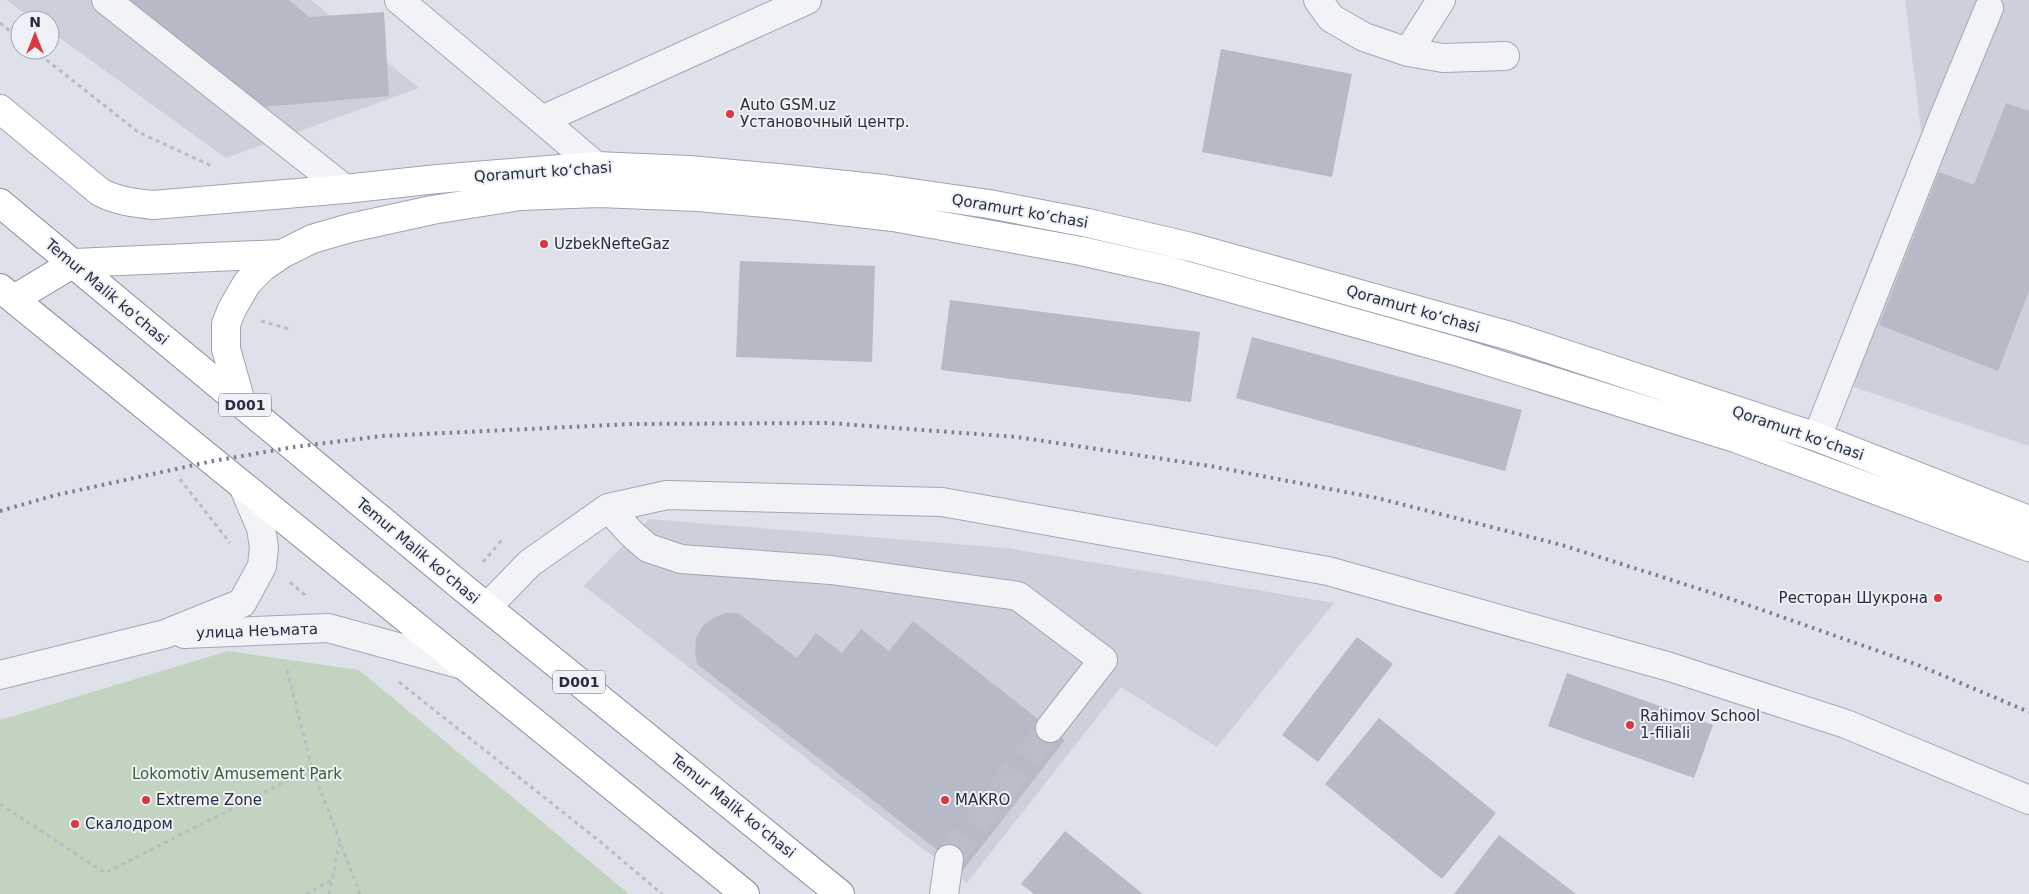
<svg xmlns="http://www.w3.org/2000/svg" width="2029" height="894" viewBox="0 0 2029 894" font-family="'DejaVu Sans',sans-serif">
	<rect width="100%" height="100%" fill="#dee1e9"/>
	<path fill="#ccd0db" d="M6,0H311L419,88L226,158L50,31V20H34Z
		M1905,0H2029V446L1833,380L1922,138Z
		M649,519L1007,548L1334,603L1217,747L1121,687L967,883L584,586Z"/>
	<path fill="#c2d4bf" d="M228,651L359,670L629,894H0V720Z"/>
	<path fill="#b5bac6" d="M128,0H289L309,17L384,12L389,96L262,107Z
		M1221,49L1352,74L1332,177L1202,152Z
		M2006,103L2029,111V291L1998,371L1879,325L1939,172L1974,185Z
		M740,261L875,266L872,362L736,357Z
		M950,300L1200,332L1191,402L941,370Z
		M1252,337L1522,410L1505,471L1236,398Z
		M725,613H738L797,658L816,633L842,653L861,629L889,651L913,621L1065,740L963,870L697,664L695,651L696,638L703,626L713,618Z
		M1357,637L1393,664L1318,762L1282,735Z
		M1567,673L1713,725L1694,778L1548,726Z
		M1379,718L1496,813L1442,879L1325,784Z
		M1065,831L1143,894H1034L1021,884Z
		M1499,835L1576,894H1454Z"/>
	<g fill="none" stroke-linecap="round" stroke-linejoin="round">
		<path stroke="#b9bdc7" stroke-width="28" stroke-dasharray="28 14" stroke-linecap="butt" d="M949,859L1050,728"/>
		<g stroke="#a3a7b3" stroke-width="30">
			<path id="minor" d="M106,0L345,189
				M399,0L542,120
				M1318,0L1331,18L1364,37L1408,52L1443,58L1505,56
				M1408,52L1441,0
				M598,184L596,166L542,120L807,0
				M1817,437L1943,119L1989,8
				M608,508L632,534L648,548L681,559L831,570L1018,596L1103,660L1050,728
				M487,607L530,563L608,508L667,495L942,502L1328,571L1670,667L1846,724L2029,800
				M184,634L328,628L463,665
				M0,675L165,634L242,603L262,566L264,547L261,528L243,486
				M944,894L949,859"/>
		</g>
		<g stroke="#9da4b6" stroke-width="30">
			<path id="major" d="M0,109L100,192C117,201 134,203 153,205L345,189L437,179L596,166L689,170L778,178L884,189L989,204L1088,223L1191,247L1510,336L1817,437L2029,520
				M74,263L282,254
				M241,402L226,349V324L232,309L247,283L263,267L282,254L312,239L350,228L432,210L520,196L599,193L698,197L798,206L893,217L1081,251L1170,271L1455,351L1738,439L2029,547"/>
		</g>
		<g stroke="#848da1" stroke-width="30">
			<path id="highway" d="M0,203L462,587L840,894
				M0,288L745,894
				M14,299L74,263"/>
		</g>
		<path stroke="#b8bcc4" stroke-width="3" stroke-dasharray="4 4" stroke-linecap="butt" d="M0,23L20,39
			M34,50L138,132L214,167
			M261,321L289,329
			M180,479L230,543
			M483,562L502,540
			M290,582L306,596
			M287,670L312,768L360,894
			M399,682L603,844L662,894
			M0,804L105,873L312,768
			M306,894L332,880
			M329,894L340,841"/>
		<use href="#minor" stroke="#f1f3f7" stroke-width="28"/>
		<use href="#major" stroke="#fff" stroke-width="28"/>
		<use href="#highway" stroke="#fff" stroke-width="28"/>
		<path stroke="#767f94" stroke-width="4" stroke-dasharray="2.5 5" stroke-linecap="butt" d="M0,511L56,495L213,461L294,447L382,436L632,424L828,423L1017,437L1210,466L1377,498L1562,545L1731,599L1918,665L2029,712"/>
	</g>
	<g fill="#d93841" stroke="#eef1f6" stroke-width="2">
		<circle cx="730" cy="114" r="5"/>
		<circle cx="544" cy="244" r="5"/>
		<circle cx="1938" cy="598" r="5"/>
		<circle cx="1630" cy="725" r="5"/>
		<circle cx="146" cy="800" r="5"/>
		<circle cx="945" cy="800" r="5"/>
		<circle cx="75" cy="824" r="5"/>
	</g>
	<g text-anchor="middle" dominant-baseline="central" stroke-width="4" stroke-linejoin="round" paint-order="stroke">
		<g fill="#eef1f6" stroke="#626877" stroke-width="1">
			<rect x="219" y="393.5" width="52" height="23" rx="4"/>
			<rect x="553" y="670.5" width="52" height="23" rx="4"/>
		</g>
		<g font-size="14" font-weight="bold" fill="#262d41">
			<text x="245" y="405">D001</text>
			<text x="579" y="682">D001</text>
		</g>
		<g font-size="15" fill="#262d41" stroke="#eef1f6" text-anchor="start">
			<text x="740" y="105">Auto GSM.uz<tspan x="740" dy="17">Установочный центр.</tspan></text>
			<text x="554" y="244">UzbekNefteGaz</text>
			<text x="1928" y="598" text-anchor="end">Ресторан Шукрона</text>
			<text x="1640" y="716">Rahimov School<tspan x="1640" dy="17">1-filiali</tspan></text>
			<text x="156" y="800">Extreme Zone</text>
			<text x="955" y="800">MAKRO</text>
			<text x="85" y="824">Скалодром</text>
		</g>
		<g font-size="15" fill="#262d41" stroke="#eef1f6">
			<text transform="translate(543 172) rotate(-4)">Qoramurt koʻchasi</text>
			<text transform="translate(1020 211) rotate(10)">Qoramurt koʻchasi</text>
			<text transform="translate(107 292) rotate(40)">Temur Malik ko'chasi</text>
			<text transform="translate(1413 309) rotate(16)">Qoramurt koʻchasi</text>
			<text transform="translate(1798 433) rotate(19)">Qoramurt koʻchasi</text>
			<text transform="translate(418 551) rotate(40)">Temur Malik ko'chasi</text>
			<text transform="translate(257 631) rotate(-2)">улица Неъмата</text>
			<text transform="translate(733 806) rotate(39)">Temur Malik ko'chasi</text>
		</g>
		<g font-size="15" fill="#365e32" stroke="#eef1f6">
			<text x="237" y="774">Lokomotiv Amusement Park</text>
		</g>
	</g>
	<g transform="translate(35 35)"><circle r="24" fill="#eef1f6" stroke="#9ea3ae"/>
	<path d="M0-4L9 19L0 12L-9 19Z" fill="#d93841"/>
	<text y="-8" font-size="14" font-weight="bold" text-anchor="middle" fill="#262d41">N</text>
	</g>
</svg>
